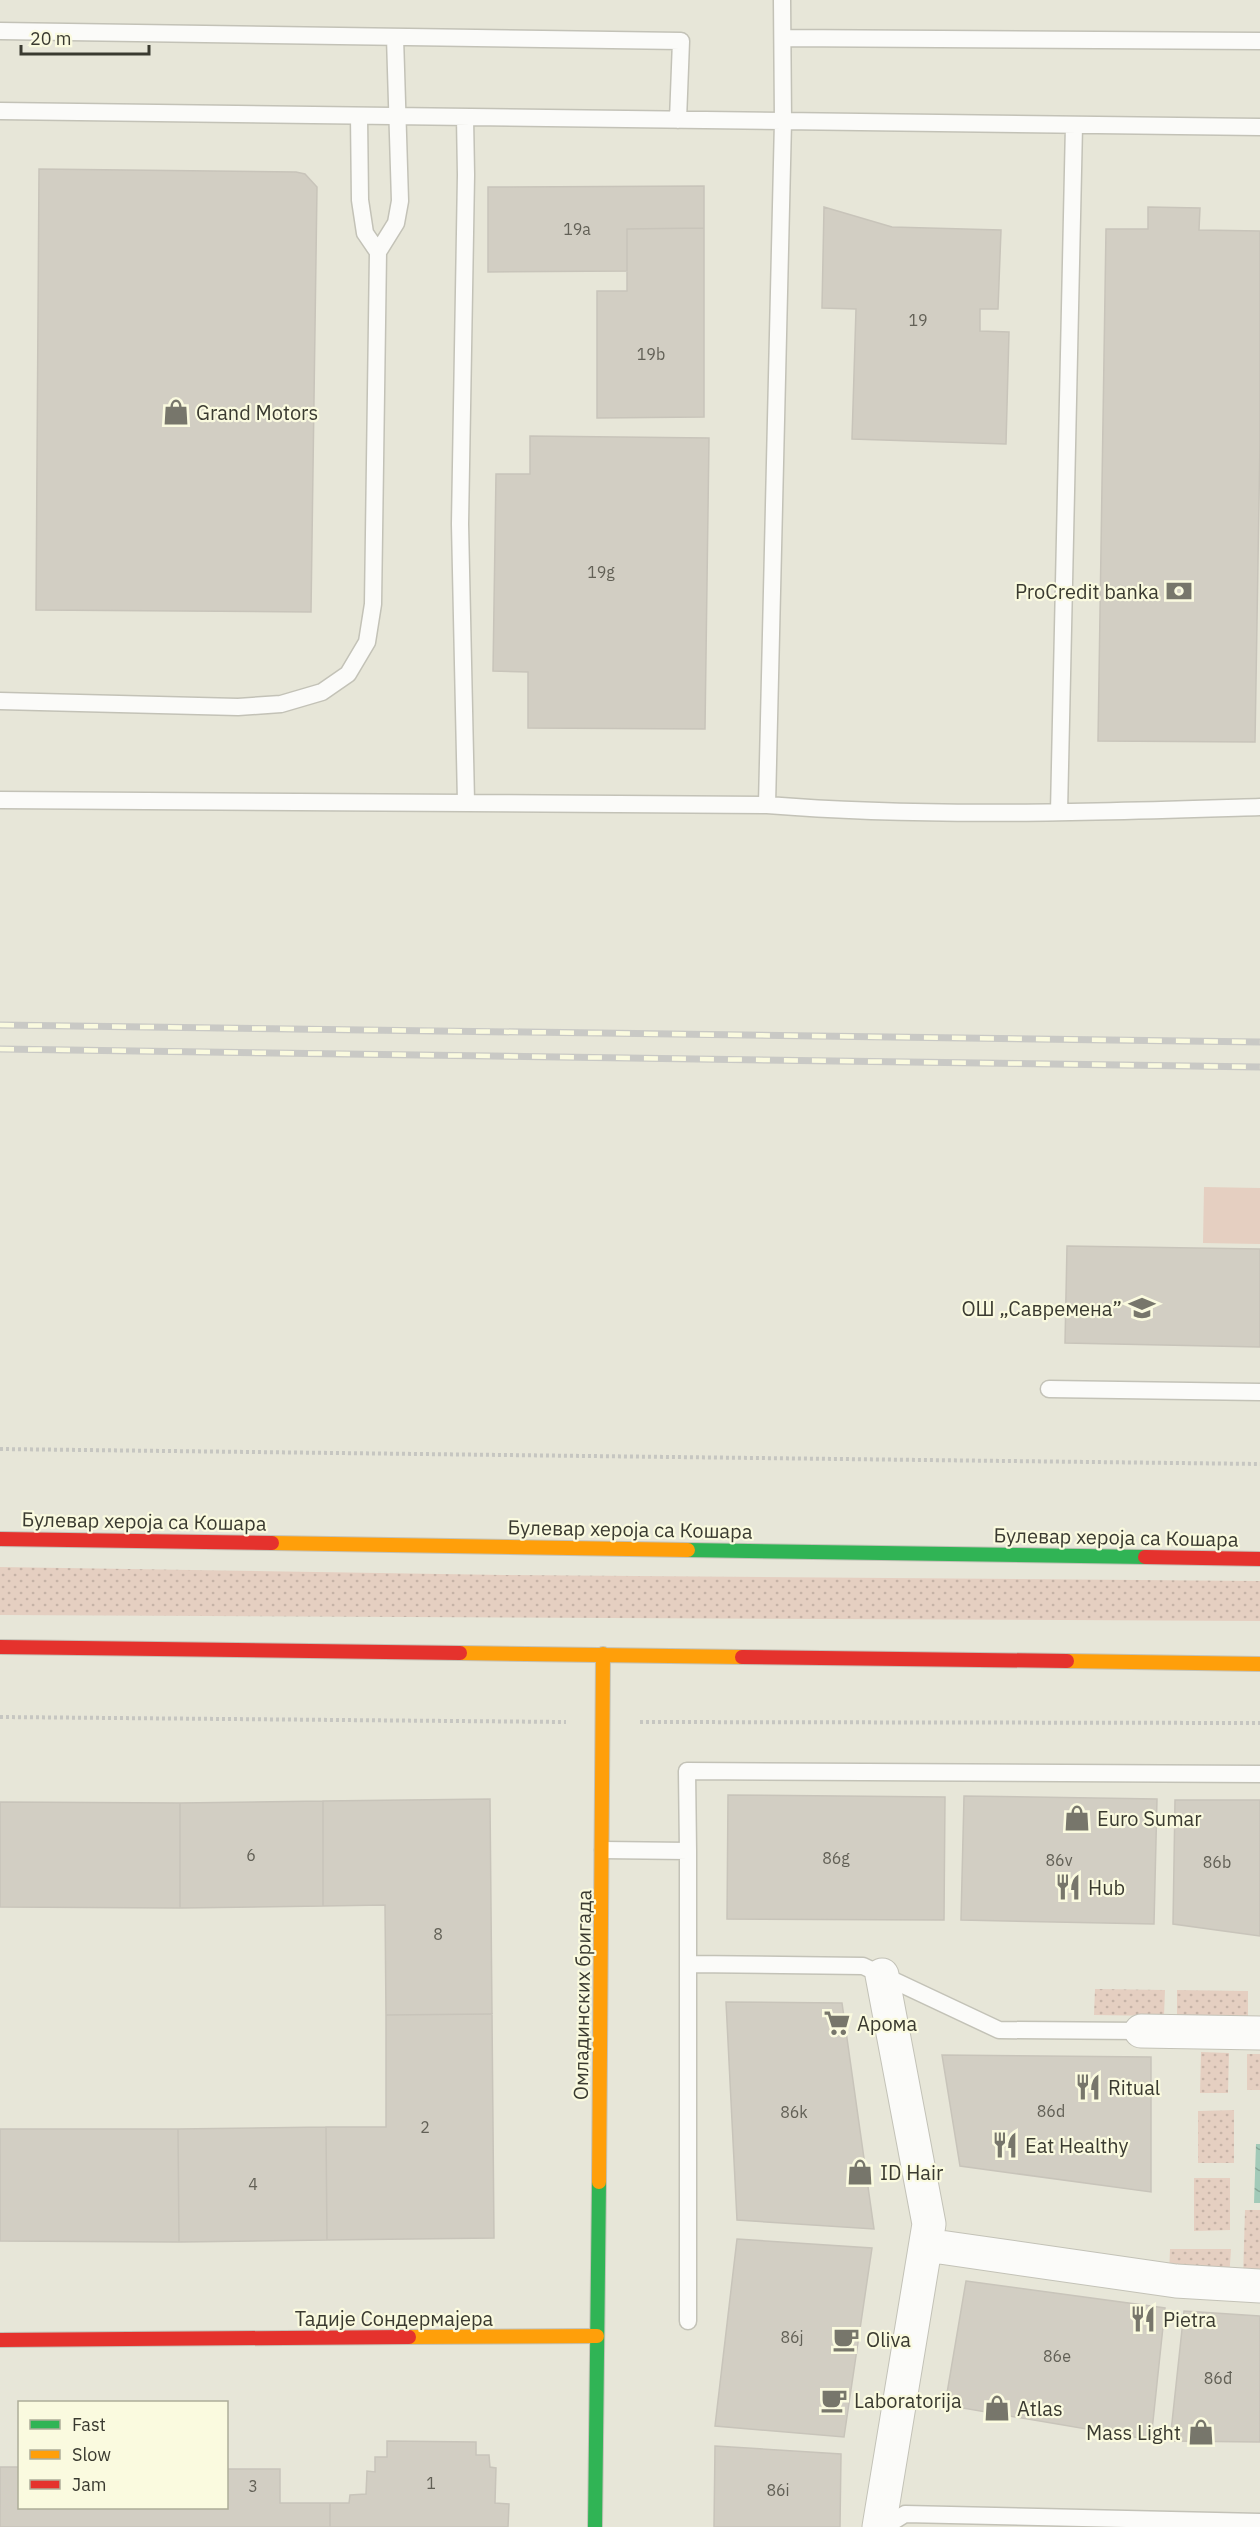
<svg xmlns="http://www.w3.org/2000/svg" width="1260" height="2527" viewBox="0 0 1260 2527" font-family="'IBM Plex Sans',sans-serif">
	<defs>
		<pattern id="grass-dots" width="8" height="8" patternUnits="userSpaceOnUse" patternTransform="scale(1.5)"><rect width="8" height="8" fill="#e5cfc1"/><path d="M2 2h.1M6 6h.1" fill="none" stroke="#c5b2a6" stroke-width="1.8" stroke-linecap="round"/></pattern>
		<pattern id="water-ripples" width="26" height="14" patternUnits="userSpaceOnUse" patternTransform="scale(1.5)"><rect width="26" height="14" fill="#a2cab8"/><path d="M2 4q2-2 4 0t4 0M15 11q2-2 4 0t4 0" fill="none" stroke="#85a596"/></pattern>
	</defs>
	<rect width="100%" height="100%" fill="#e7e6d8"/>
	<path fill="url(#grass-dots)" d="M0,1567L503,1575L1260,1581V1621L0,1615Z
		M1095,1989L1165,1990L1164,2016L1094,2015Z
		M1177,1990L1248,1991V2017L1177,2015Z
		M1201,2052L1229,2053L1228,2093H1200Z
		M1247,2054H1260V2090H1247Z
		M1234,2110V2163H1198V2111Z
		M1194,2178H1230V2230L1194,2231Z
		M1245,2210H1260V2280L1243,2279Z
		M1170,2249H1231L1229,2279L1169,2276Z"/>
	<path fill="#e5cfc1" d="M1204,1187L1260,1188V1244L1203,1243Z"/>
	<path fill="url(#water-ripples)" d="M1256,2144H1260V2203H1254Z"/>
	<path fill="#d2cec3" stroke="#c8c4ba" stroke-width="1.5" d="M39,169L296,172L305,174L317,187L311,612L36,610Z
		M704,186V228L627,229V271L488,272V187Z
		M824,207L892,227L1001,230L998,309H980V331L1009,332L1006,444L852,439L856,309L822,308Z
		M1148,207L1200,208L1199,230L1260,231V441L1255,742L1098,741L1106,229H1148Z
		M704,228V417L597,418V291H627V229Z
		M530,436L709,438L705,729L528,728V672L493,671L496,474H530Z
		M1067,1246L1260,1249V1347L1065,1343Z
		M728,1795L945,1797L944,1920L727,1919Z
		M964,1796L1157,1799L1154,1924L961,1920Z
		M490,1799L492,2014L386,2015L385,1905L323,1906V1801Z
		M1175,1800H1260V1936L1173,1924Z
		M323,1801V1906L180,1908V1803Z
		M0,1802L180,1803V1908L0,1907Z
		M726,2002L842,2003L874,2229L737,2220Z
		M492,2014L494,2238L327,2240L326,2127H386V2015Z
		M942,2055L1151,2057V2192L960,2166Z
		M326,2127L327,2240L179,2242L178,2129Z
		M0,2129H178L179,2242L0,2241Z
		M737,2239L872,2248L844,2437L715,2426Z
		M966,2281L1165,2308L1151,2440L945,2405Z
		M1184,2311L1260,2316V2442L1170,2441Z
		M387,2441L476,2442V2455H489L490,2467L496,2468L495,2503L509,2504L508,2527H330V2503H349L350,2495L366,2494L367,2471L375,2472V2457H387Z
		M715,2446L841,2454L840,2527H714Z
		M0,2467H20V2508H226V2469H280V2503H330V2527H0Z"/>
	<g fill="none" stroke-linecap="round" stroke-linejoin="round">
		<g stroke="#c3c2b7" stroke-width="19">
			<path id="lane" d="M0,31L681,41L678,120
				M783,38L1260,41
				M0,111L1260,127
				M359,116L360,200L365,233L378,252
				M465,117L466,175L460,524L466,802
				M0,701L238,707L281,704L322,692L348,674L367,642L373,604L378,252L396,223L400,201L395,37
				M0,800L767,805C930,818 1096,812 1260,807
				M767,805L783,121L782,0
				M1059,812L1074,125
				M1049,1389L1260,1392
				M603,1850L688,1851L687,1771L1260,1774
				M689,1964L863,1966L999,2030L1141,2031
				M688,2321V1851
				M884,2527L905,2514L1260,2522"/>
		</g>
		<g stroke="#c3c2b7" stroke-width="35">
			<path id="street" d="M1141,2031L1260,2033
				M926,2245L1176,2281L1260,2286
				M879,2527L929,2224L882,1975"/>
		</g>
		<g stroke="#c3c2b7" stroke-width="16">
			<path id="fast" d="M688,1550L1145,1557
				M595,2527L599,2182"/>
		</g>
		<g stroke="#c3c2b7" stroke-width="16">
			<path id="slow" d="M272,1543L688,1550
				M460,1653L742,1657
				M1067,1661L1260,1664
				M599,2182L603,1654
				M409,2337L597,2336"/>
		</g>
		<g stroke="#c3c2b7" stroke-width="16">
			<path id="jam" d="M0,1539L272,1543
				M1145,1557L1260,1559
				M0,1647L460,1653
				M742,1657L1067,1661
				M0,2340L409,2337"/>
		</g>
		<path stroke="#c6c6c1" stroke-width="4" stroke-dasharray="3 3" stroke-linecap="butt" d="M0,1449L1260,1464
			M0,1717L566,1722
			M640,1722L1260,1723"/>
		<use href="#lane" stroke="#fbfbf9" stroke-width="16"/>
		<use href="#street" stroke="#fbfbf9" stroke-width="33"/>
		<use href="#fast" stroke="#30b455" stroke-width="14"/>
		<use href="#slow" stroke="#ff9f0a" stroke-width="14"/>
		<use href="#jam" stroke="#e5322d" stroke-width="14"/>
		<g stroke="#c9c9c5" stroke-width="7">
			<path id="rail" d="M0,1025L1260,1042
				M0,1049L1260,1067"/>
		</g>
		<use href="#rail" stroke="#fafadf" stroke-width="4.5" stroke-dasharray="14" stroke-linecap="butt"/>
	</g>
	<defs>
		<g id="shop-bare" transform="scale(2.07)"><path d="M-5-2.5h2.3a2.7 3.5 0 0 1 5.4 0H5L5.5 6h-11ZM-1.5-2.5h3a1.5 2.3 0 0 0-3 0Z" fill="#77766b" stroke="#fafadf" stroke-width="2.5" paint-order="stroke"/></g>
		<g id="bank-bare" transform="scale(2.07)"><path d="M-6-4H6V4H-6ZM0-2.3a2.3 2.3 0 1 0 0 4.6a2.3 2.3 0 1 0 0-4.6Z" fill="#77766b" stroke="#fafadf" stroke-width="2.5" paint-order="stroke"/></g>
		<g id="school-bare" transform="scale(2.07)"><path d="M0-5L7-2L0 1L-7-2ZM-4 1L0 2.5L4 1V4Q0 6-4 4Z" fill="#77766b" stroke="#fafadf" stroke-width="2.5" paint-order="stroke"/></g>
		<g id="restaurant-bare" transform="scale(2.07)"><path d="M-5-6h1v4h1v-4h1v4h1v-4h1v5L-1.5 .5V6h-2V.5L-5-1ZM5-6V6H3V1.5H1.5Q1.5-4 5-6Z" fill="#77766b" stroke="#fafadf" stroke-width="2.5" paint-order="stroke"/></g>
		<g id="supermarket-bare" transform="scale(2.07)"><path d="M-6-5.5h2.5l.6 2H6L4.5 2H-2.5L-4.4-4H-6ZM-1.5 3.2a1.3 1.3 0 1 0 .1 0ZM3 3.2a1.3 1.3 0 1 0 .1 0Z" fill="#77766b" stroke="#fafadf" stroke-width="2.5" paint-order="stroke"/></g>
		<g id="cafe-bare" transform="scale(2.07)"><path d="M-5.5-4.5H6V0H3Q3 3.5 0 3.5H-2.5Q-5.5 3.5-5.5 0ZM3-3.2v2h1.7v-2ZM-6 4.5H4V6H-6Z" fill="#77766b" stroke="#fafadf" stroke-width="2.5" paint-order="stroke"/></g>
	</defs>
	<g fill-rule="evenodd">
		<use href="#shop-bare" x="176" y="412"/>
		<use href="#bank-bare" x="1179" y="591"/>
		<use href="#school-bare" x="1142" y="1308"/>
		<use href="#shop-bare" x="1077" y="1818"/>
		<use href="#restaurant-bare" x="1068" y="1887"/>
		<use href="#supermarket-bare" x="837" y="2023"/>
		<use href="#restaurant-bare" x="1088" y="2087"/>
		<use href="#restaurant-bare" x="1005" y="2145"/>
		<use href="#shop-bare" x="860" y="2172"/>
		<use href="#restaurant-bare" x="1143" y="2319"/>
		<use href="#cafe-bare" x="846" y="2339"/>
		<use href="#cafe-bare" x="834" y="2400"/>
		<use href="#shop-bare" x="997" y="2408"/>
		<use href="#shop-bare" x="1201" y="2432"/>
	</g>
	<g text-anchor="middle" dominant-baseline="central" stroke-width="4.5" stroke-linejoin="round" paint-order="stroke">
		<g font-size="16" fill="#626056">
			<text x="577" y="229">19a</text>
			<text x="918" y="320">19</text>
			<text x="651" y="354">19b</text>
			<text x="601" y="572">19g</text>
			<text x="251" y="1855">6</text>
			<text x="836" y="1858">86g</text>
			<text x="1059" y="1860">86v</text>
			<text x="1217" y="1862">86b</text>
			<text x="438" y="1934">8</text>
			<text x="1051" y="2111">86d</text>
			<text x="794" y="2112">86k</text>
			<text x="425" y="2127">2</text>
			<text x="253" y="2184">4</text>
			<text x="792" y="2337">86j</text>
			<text x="1057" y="2356">86e</text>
			<text x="1218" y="2378">86đ</text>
			<text x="431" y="2483">1</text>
			<text x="253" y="2486">3</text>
			<text x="778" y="2490">86i</text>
		</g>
		<g font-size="20" fill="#3a3a30" stroke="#fafadf" text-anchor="start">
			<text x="196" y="412">Grand Motors</text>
			<text x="1159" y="591" text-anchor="end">ProCredit banka</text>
			<text x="1122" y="1308" text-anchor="end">ОШ „Савремена”</text>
			<text x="1097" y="1818">Euro Sumar</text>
			<text x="1088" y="1887">Hub</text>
			<text x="857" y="2023">Арома</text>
			<text x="1108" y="2087">Ritual</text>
			<text x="1025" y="2145">Eat Healthy</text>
			<text x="880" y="2172">ID Hair</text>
			<text x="1163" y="2319">Pietra</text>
			<text x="866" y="2339">Oliva</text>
			<text x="854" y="2400">Laboratorija</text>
			<text x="1017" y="2408">Atlas</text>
			<text x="1181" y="2432" text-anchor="end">Mass Light</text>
		</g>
		<g font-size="20" fill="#3a3a30" stroke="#fafadf">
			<text transform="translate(144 1521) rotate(1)">Булевар хероја са Кошара</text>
			<text transform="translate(630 1529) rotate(1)">Булевар хероја са Кошара</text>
			<text transform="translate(1116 1537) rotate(1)">Булевар хероја са Кошара</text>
			<text transform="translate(582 1995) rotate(-89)">Омладинских бригада</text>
			<text x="394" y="2318">Тадије Сондермајера</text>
		</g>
	</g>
	<rect x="18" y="2401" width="210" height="108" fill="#fafadf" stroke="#adad99" stroke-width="1.5"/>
	<rect x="30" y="2420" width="30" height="9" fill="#30b455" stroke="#adad99" stroke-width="1.5"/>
	<text x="72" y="2431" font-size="18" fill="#3a3a30">Fast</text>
	<rect x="30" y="2450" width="30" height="9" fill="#ff9f0a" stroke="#adad99" stroke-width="1.5"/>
	<text x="72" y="2461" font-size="18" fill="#3a3a30">Slow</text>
	<rect x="30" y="2480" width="30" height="9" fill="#e5322d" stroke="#adad99" stroke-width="1.5"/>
	<text x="72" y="2491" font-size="18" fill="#3a3a30">Jam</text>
	<path d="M21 45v9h128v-9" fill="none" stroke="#3a3a30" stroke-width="3"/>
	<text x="30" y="45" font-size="18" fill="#3a3a30" stroke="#fafadf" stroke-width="4.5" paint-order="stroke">20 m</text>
</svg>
